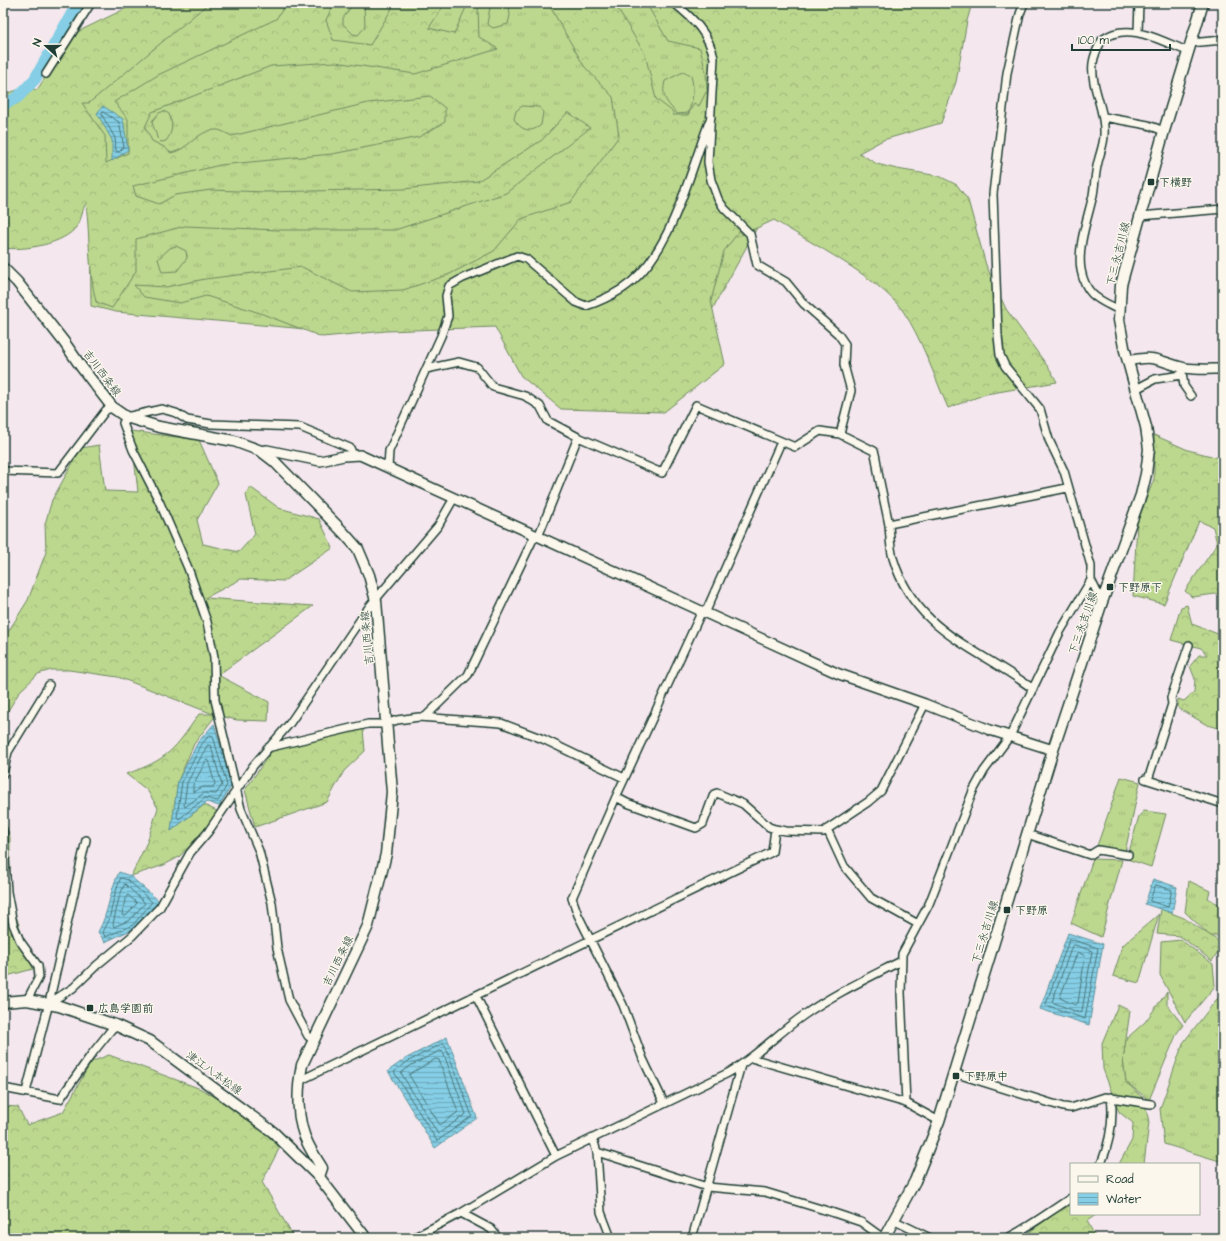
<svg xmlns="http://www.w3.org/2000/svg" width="1226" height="1241" viewBox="0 0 1226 1241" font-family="'Architects Daughter','Klee One',sans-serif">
	<defs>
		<pattern id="grass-tufts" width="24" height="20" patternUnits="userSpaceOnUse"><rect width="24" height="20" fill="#bcd78e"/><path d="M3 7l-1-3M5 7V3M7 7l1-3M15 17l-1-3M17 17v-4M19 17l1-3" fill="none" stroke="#a1b97b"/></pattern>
		<pattern id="forest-crowns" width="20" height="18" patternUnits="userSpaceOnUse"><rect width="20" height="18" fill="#bcd78e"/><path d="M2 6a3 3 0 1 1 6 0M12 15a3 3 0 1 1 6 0" fill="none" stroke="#a1b97b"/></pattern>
		<pattern id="water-rules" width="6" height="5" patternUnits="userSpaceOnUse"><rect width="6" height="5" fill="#85cee5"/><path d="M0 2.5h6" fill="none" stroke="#6ca8ba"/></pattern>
	</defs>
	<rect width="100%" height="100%" fill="#f4e7ed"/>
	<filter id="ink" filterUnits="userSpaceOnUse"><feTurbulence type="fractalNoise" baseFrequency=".025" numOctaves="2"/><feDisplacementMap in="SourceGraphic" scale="8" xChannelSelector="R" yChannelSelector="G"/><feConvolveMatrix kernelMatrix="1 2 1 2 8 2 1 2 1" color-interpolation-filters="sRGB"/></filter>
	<g filter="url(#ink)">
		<path fill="url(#grass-tufts)" stroke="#6e8a61" d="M177,3H909L839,78L690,350L483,302L328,331L116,312L91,306L90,217L82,103Z
			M1121,777L1140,782L1125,852L1097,846Z
			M1144,811L1166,814L1151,867L1127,859L1139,816Z
			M1093,859L1122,860L1101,937L1071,923Z
			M1189,881L1210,891L1208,898L1223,907V936H1210L1185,912Z
			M1181,940L1213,964L1215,986L1185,1022L1160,975L1161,942Z
			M1167,992V1005L1183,1025L1177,1033L1149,1100L1126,1082L1123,1060L1126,1039L1145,1022Z
			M1223,996V1162L1164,1144L1160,1109L1183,1043L1216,1000Z"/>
		<path fill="url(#forest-crowns)" stroke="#6e8a61" d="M137,3H209L89,103H82L105,136L106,163L128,153V119L114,102L158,75L276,19L287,3H334L326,20L333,40L370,45L391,10L394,3H445L429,28L454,34L468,3H482L478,9L479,37L498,49L415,74L335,62L271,66L152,112L145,127L152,141L164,147L171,153C188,150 198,130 215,130C220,129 227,134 232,136L368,103L430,96L445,108V122L419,137L332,154L220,165L133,186L136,196L159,204L175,195L211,190L265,192L404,189L478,181L542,140L568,112L590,128L506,193L395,230H278L185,226L136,239V271L112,308L96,302C88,269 90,236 86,203C82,210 82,219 77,226C65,244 24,251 3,248V95L26,87L37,90L73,34Z
			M548,3H614L645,54L656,99L673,112V115H688L694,103L699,106L706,92L712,88V82L707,90L706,73L700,48L668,41L646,3H717L716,5L718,3H727L739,9L748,3H972L967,21L956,82L941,123L883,140L859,153L877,164L897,169L939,176L957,185L968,200L986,265L1006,309L1051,371L1057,382L986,394L948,408C935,378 921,337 903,311C877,276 812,244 774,220L742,235L737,216L740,230L724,251L711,301L725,364L664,412L561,409L521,376L495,327L386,331L322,337L260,313L206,296L180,303L144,297L134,285L166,287L205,279L302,267L352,292L403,290L448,275L494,251L521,219L571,202L619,136L613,97L584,66Z
			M131,431L199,440L218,483L197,520L203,544L239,552L255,534L246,495L250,487L279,508L319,519L333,548L284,581L241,579L205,598L313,606L218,675L269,702L268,721L237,720L216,715L194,744L178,781L171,831L204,805L221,813L179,857L164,865L131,876L147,842L158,808L147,790L126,774C168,760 175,749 199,714H213L118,677L69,670H51L38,674L20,691L3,719V640L28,600L46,552L45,524L52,500L81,448L99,445L105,491L138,492Z
			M1154,435L1188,450L1223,459V593L1192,597L1185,591L1217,544L1213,527L1199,521L1164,604L1133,596L1137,523L1154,479Z
			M1187,605L1192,624L1223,636V729L1207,725L1178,708V699L1184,701L1194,692L1195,679L1190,666L1199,655H1207L1201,648L1171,640L1181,607Z
			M363,729L365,751L344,771L327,802L255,827L245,790L275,746Z
			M3,816L10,837V897L33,969L3,977Z
			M1161,909L1184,918L1223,944L1212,961L1180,936L1157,934Z
			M1159,914L1139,983L1113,976L1123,945Z
			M1118,1005L1130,1011L1123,1060L1126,1082L1144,1099L1149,1122L1144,1164H1119L1132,1140L1133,1123L1119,1112L1103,1069L1102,1043Z
			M109,1055L201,1089L251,1117L281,1145L262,1182L294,1238H3V1106L18,1107L27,1125L63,1112L91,1062Z
			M1071,1205V1214H1097L1087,1221L1096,1238H1021L1060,1210Z"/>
		<path fill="#bcd78e" stroke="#6e8a61" d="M364,3L365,27L358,35L353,34L343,24V18L353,4Z
			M495,3L509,7L510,15L508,24L493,28L487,24L490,7Z
			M683,72L691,76C695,90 693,100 688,113L677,114C667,102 661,98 665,81Z
			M522,106L539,107L543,112L541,125C530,134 521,130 514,119L516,111Z
			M164,111L169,114C173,124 173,132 166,141L161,142L157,138C156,131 153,128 152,121L159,113Z
			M176,246L186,251L187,258L177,271L162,272L158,259L170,248Z"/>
		<path fill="url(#water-rules)" stroke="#5c949e" d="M103,106L123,119L128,150L112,161V140L97,113Z
			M214,724L232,785L219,806L207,802L171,831L178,781L198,742Z
			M119,872L130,876L159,901L135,928L105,942L98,932C109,913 109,892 119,872Z
			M1153,879L1177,887L1172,913L1145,904Z
			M1068,933L1103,944L1089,1025L1040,1009Z
			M447,1037L477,1118L435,1148L388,1071L405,1059Z"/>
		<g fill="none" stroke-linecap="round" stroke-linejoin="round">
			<path stroke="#48777b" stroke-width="1" d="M103,112L119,122L124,147L119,152L116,151L115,138L102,115Z
				M210,735L213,736L227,785L218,801L205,798L179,819L177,817L182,782L202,744Z
				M208,745L211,746L222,785L216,794L204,793L185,807L184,805L187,783Z
				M208,760L215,784L213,787H203L193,792V785L206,761Z
				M121,878L128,880L152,902L133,925L105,937L103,932L109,920L114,897Z
				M125,884L145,903L130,920L114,927L113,924L119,898Z
				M1156,885L1172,890L1168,907L1150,901Z
				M128,895L137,903L127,915L123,916L122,914L125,900Z
				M1070,939L1098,948L1085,1019L1046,1005Z
				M1075,945L1092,951L1082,1011L1080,1013L1052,1002L1072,946Z
				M1078,952L1085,956L1078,1003L1075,1005L1060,998Z
				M442,1044L445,1045L472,1116L437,1141L394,1072L407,1062Z
				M440,1051L443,1052L466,1114L438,1134L401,1073L410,1066Z
				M436,1059L439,1060L458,1112L440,1125L409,1075Z"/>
			<path stroke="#85cee5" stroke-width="12" d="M3,105L18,97L35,79L78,3"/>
			<g stroke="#1f3d34" stroke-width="10">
				<path id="minor" d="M674,3C693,18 709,34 714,58L708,162L711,180L718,199L724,208L750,234L757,265L786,282L804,304L838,334L845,344L844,365L851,391L840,434
					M1024,3L1020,14L1007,73L993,194L998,336L1000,355L1005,366L1040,409L1049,440L1064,471L1091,566V580L1102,602
					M1138,32L1139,3
					M1190,43L1223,40
					M46,74L91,3
					M1104,117L1148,125L1164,131
					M1140,216L1223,209
					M1119,310C1098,299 1086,296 1081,270C1077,246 1088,218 1093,195C1095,184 1095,173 1098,162C1100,153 1104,144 1104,135C1106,110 1090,87 1093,63C1094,55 1098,47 1102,40C1127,20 1161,41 1187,51
					M426,369L459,362L477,367L493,387L525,396L540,406L548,421L578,437L662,473L696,405L795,447L820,431L840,434L874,451C877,459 877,468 879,477C882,493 886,509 889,525C890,536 890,548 893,558C915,632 977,647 1033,689
					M1182,372L1184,386L1191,396
					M1136,389L1155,379L1182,375
					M388,468L389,451L441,336L448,316L446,296L449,286L463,278L517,256L526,259L576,302L586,306C598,302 611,296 622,289C672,257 690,169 711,117
					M3,471L58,473L106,410L113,408
					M889,524L1067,488
					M538,537L578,437
					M425,717L468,675L535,535
					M267,748L368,724H386L397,720L419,717L501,723L543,739L624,778
					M3,774L8,752L49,685
					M1145,779L1223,804
					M1148,780L1172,704L1171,698L1189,645
					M616,797L627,803L696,828L703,824L714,794L717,793L743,804L769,827L775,829L786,831L823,832L868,802L881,791L925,704
					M827,829L844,866L871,898L918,924
					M3,830L7,892L13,924L20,941L38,966L39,977L27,1000
					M1027,834L1090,855L1098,850L1128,855
					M476,996L556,1156
					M49,1003L73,988L97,965L132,936L160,907L190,853L208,832L253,766L290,723L369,607L438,526L454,498
					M313,1040L308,1036L289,1000L277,948L272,903L259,851L241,809L215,700L214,657L207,622L188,568L159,501L133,450L123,423L126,417L162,409L176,413L187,420L211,424L300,427L350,448L353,455
					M751,1058L906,1103L939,1121
					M954,1073L1063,1107L1071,1108L1105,1097L1151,1104
					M299,1081L772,852L775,829
					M3,1088L60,1099L91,1055L115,1025
					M26,1092L49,1003L86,840
					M664,1103L643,1059L623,1005L578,915L572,898L616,797L700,615L707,609L781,442
					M906,1103L901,993L902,954L929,904L973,791L984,771L1010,736L1060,632L1091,580
					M593,1139L597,1152L601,1212L611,1238
					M597,1152L707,1187L765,1192L831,1212L861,1222L883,1238
					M1101,1164C1109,1144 1114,1119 1111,1097
					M461,1213L491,1229L498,1238
					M893,1220L930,1238
					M413,1238L461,1213L556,1156L728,1073C756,1057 778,1033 804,1015C834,994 868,978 901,961
					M692,1238L741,1065
					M1007,1238C1030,1227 1049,1212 1071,1198"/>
			</g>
			<g stroke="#1f3d34" stroke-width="12">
				<path id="tertiary" d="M1128,361C1158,354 1159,362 1185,368C1198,370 1211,369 1223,369
					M261,451L267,450L320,461L344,456L360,455L839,674L925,704L990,730L1053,750"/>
			</g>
			<g stroke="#1f3d34" stroke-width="13">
				<path id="secondary" d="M3,268L17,282L64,342L82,368L113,408L126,417L159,427L234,441L261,451L274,461L344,533L358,549L369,575L376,601L392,792L386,854L368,926L302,1065C297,1090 296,1121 308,1144C312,1152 317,1160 322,1168L319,1177
					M3,1002L27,1000L59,1006L115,1025L150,1041L273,1132L319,1177L366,1238
					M884,1238L915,1181L939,1121L1053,750L1102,602L1141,495L1146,474L1149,449L1146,427L1124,347L1119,320L1121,285L1164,131L1203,3"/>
			</g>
			<use href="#minor" stroke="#fbf7ec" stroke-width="7"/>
			<use href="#tertiary" stroke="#fbf7ec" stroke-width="9"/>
			<use href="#secondary" stroke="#fbf7ec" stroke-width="10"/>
		</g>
	</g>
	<g fill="#1f3d34" stroke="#fbf7ec" stroke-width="1.5">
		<rect x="1147" y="178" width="8" height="8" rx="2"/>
		<rect x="1106" y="583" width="8" height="8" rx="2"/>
		<rect x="1003" y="906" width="8" height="8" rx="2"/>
		<rect x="86" y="1004" width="8" height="8" rx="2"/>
		<rect x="952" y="1072" width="8" height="8" rx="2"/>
	</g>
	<g text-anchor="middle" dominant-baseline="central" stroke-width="3" stroke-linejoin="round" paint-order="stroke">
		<g font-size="11" font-weight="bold" fill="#1f3d34" stroke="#fbf7ec" text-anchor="start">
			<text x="1159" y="182">下横野</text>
			<text x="1118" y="587">下野原下</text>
			<text x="1015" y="910">下野原</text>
			<text x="98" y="1008">広島学園前</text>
			<text x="964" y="1076">下野原中</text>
		</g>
		<g font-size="11" fill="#1f3d34" stroke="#fbf7ec">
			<text transform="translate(1118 254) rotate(-76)">下三永吉川線</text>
			<text transform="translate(102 373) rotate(53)">吉川西条線</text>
			<text transform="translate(1083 623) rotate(-71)">下三永吉川線</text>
			<text transform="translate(367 638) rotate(-95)">吉川西条線</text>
			<text transform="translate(985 932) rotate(-73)">下三永吉川線</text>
			<text transform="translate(338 961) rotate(-64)">吉川西条線</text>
			<text transform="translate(214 1073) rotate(36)">津江八本松線</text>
		</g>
	</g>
	<rect width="1226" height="1241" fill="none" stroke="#fbf7ec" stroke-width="16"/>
	<rect x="8" y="8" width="1210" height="1225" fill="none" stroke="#1f3d34" stroke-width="1.5" filter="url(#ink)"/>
	<rect x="1070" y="1163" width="130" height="52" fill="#fbf7ec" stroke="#a3ada2"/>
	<rect x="1078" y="1176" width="20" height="6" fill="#fbf7ec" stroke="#a3ada2"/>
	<text x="1106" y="1183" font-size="12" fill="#1f3d34">Road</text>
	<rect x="1078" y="1193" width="20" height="12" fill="url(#water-rules)" stroke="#a3ada2"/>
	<text x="1106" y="1203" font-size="12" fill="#1f3d34">Water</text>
	<g transform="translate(46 46) rotate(291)" stroke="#fbf7ec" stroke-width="3" paint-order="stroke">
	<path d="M0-3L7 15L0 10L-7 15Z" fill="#1f3d34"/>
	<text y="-6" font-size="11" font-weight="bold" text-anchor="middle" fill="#1f3d34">N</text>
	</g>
	<path d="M1072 44v6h98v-6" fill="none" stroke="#1f3d34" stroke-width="2"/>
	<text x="1078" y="44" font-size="12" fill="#1f3d34" stroke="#fbf7ec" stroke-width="3" paint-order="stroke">100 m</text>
</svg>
